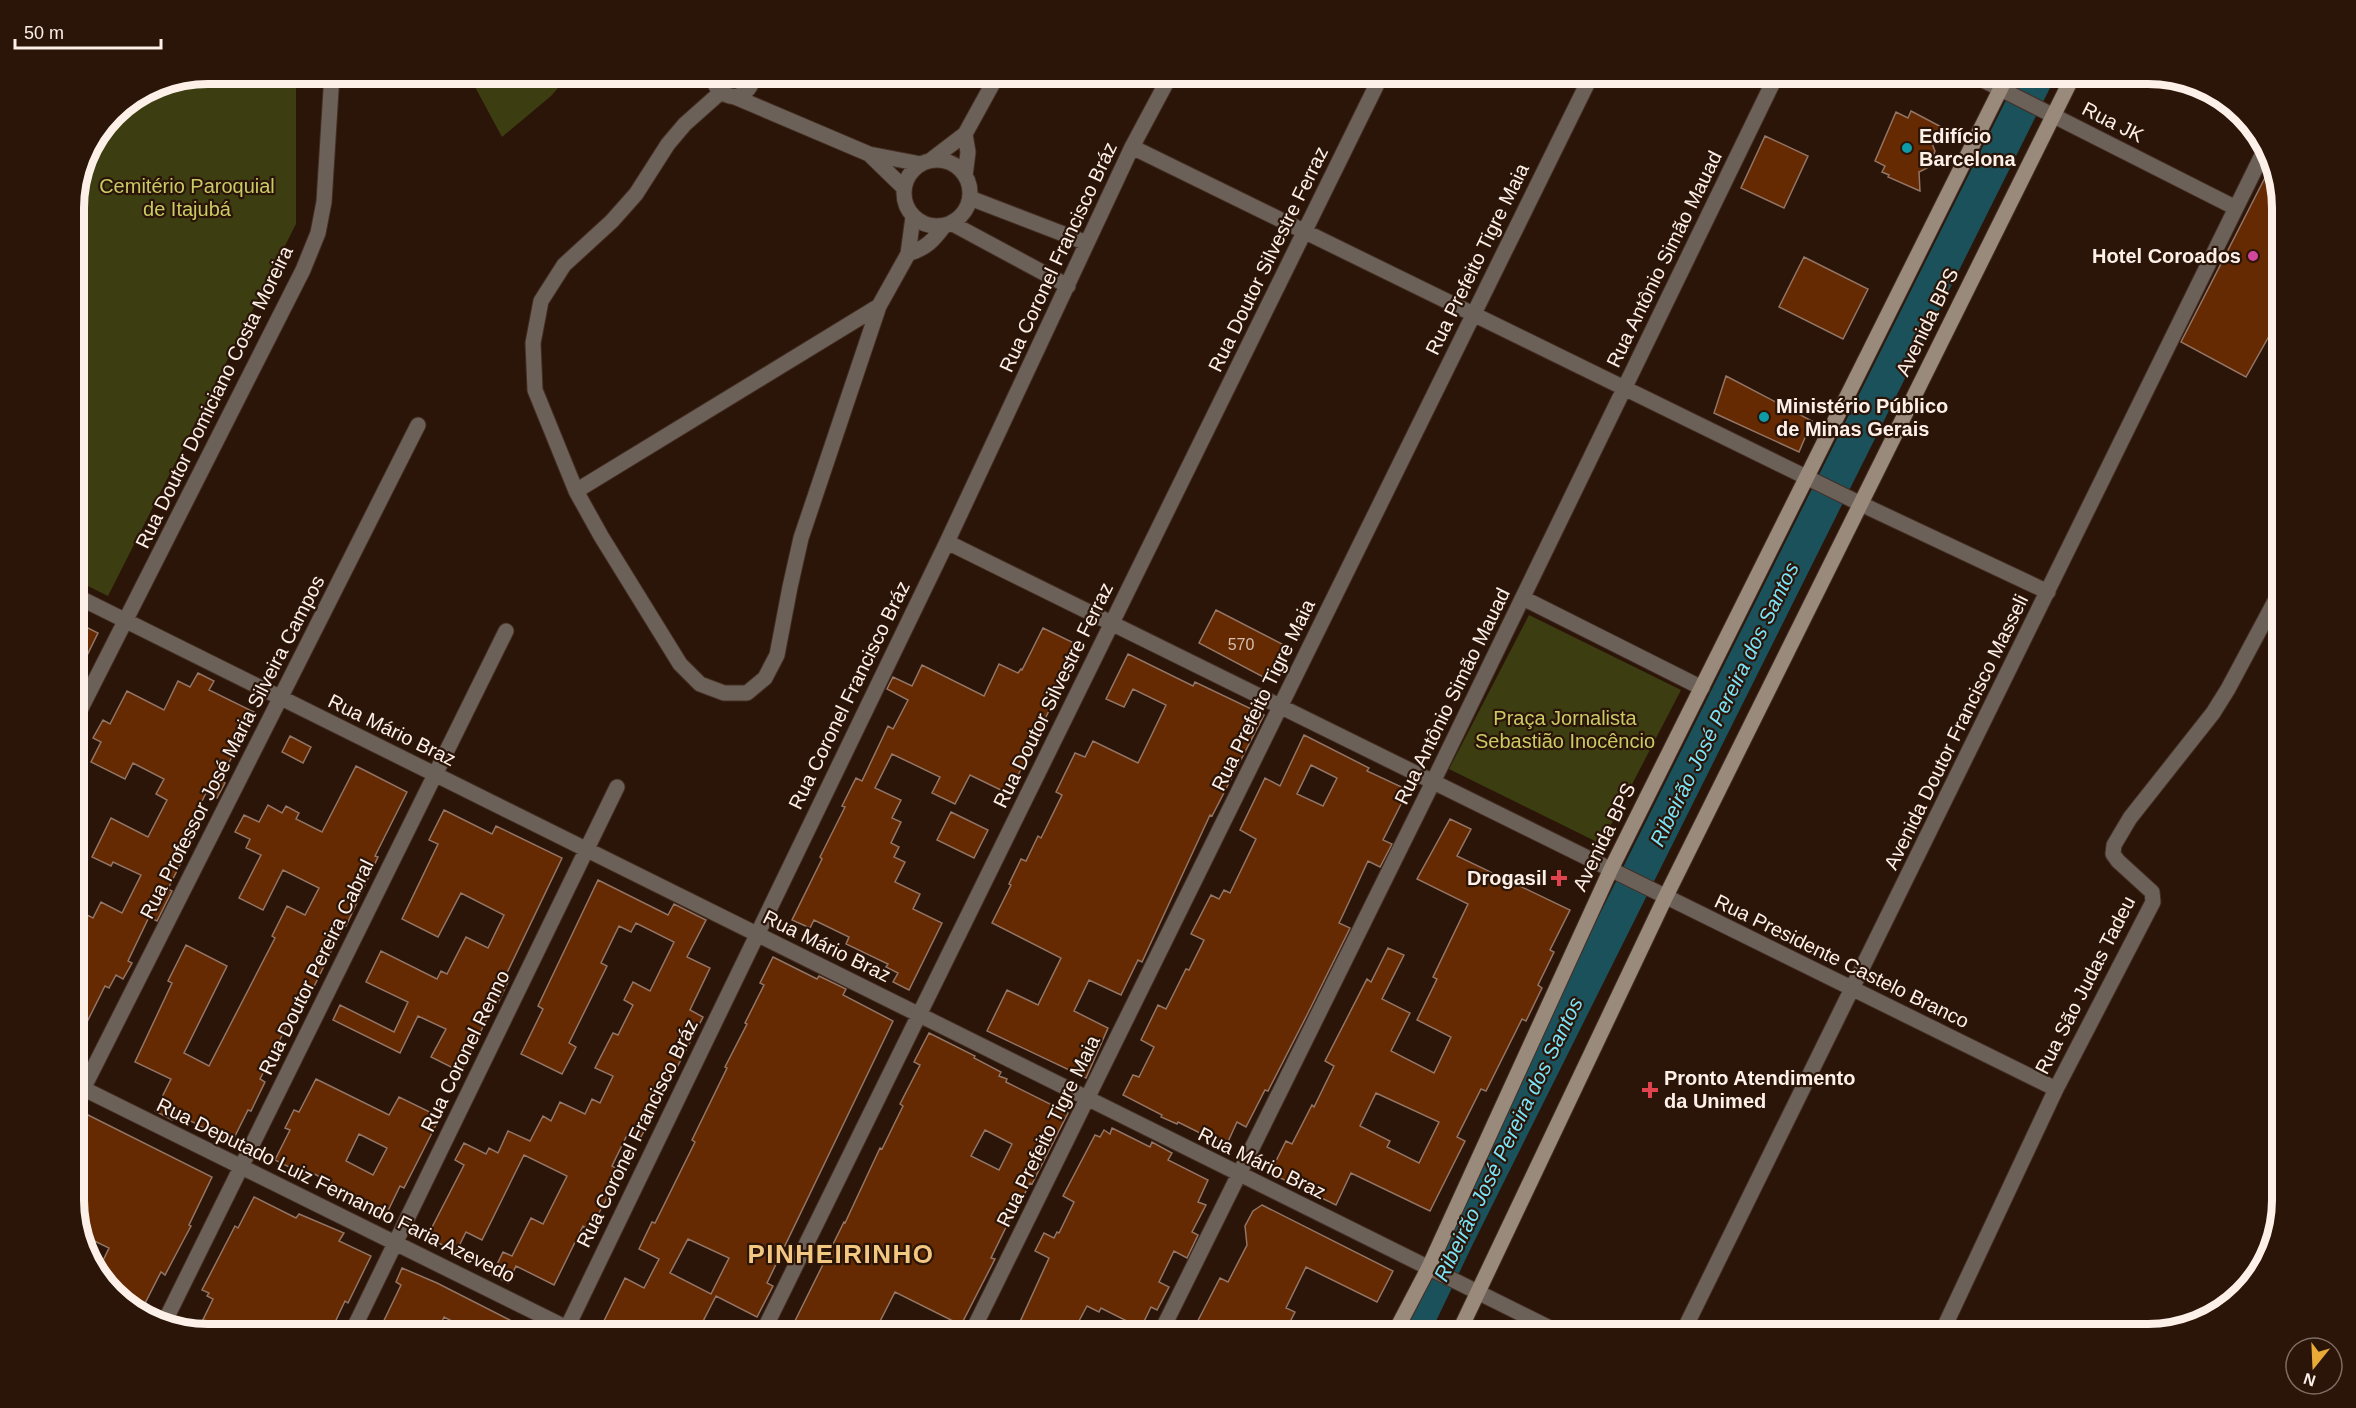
<svg xmlns="http://www.w3.org/2000/svg" width="2356" height="1408" viewBox="0 0 2356 1408" font-family="Arial,sans-serif">
	<rect width="100%" height="100%" fill="#2b1408"/>
	<path fill="#3c3e11" d="M208,74H296V224L108,596L74,579V200L87,149L113,113L157,84Z
		M468,74H570L551,96L502,137Z
		M1529,615L1681,690L1601,844L1449,769Z"/>
	<g fill="none" stroke-linecap="round" stroke-linejoin="round">
		<path stroke="#1a515b" stroke-width="34" d="M1411,1334L1457,1238L2038,74"/>
	</g>
	<path fill="#652a01" stroke="#927566" stroke-width="1.5" fill-rule="evenodd" d="M1911,111L1949,131L1931,141L1935,151L1929,167L1919,172L1920,191L1888,177L1889,175L1882,172L1885,166L1875,161L1896,112L1908,118Z
		M1765,136L1808,156L1784,208L1741,188Z
		M2272,164L2282,200V313L2246,377L2181,342Z
		M1804,257L1868,289L1843,339L1779,307Z
		M1726,376L1812,421L1799,452L1714,413Z
		M1216,610L1284,645L1267,679L1199,643Z
		M74,621L98,633L74,682Z
		M1043,628L1080,646L1009,794L970,775L955,804L932,793L940,777L892,754L875,788L901,800L892,818L901,822L891,843L899,847L894,857L905,862L895,882L920,894L913,909L942,923L909,990L893,982L898,973L886,967L888,964L846,944L849,937L814,920L810,928L792,920L822,859L820,857L845,807L842,806L856,778L862,781L888,726L893,729L908,700L887,689L893,677L912,686L922,665L984,696L999,664L1018,673L1021,669L1022,670Z
		M1128,654L1193,686L1195,682L1264,715L1212,816L1210,815L1142,962L1138,960L1121,995L1089,980L1074,1011L1108,1028L1086,1078L987,1031L1007,990L1038,1005L1061,958L992,923L1011,885L1009,884L1021,859L1026,861L1038,836L1041,838L1062,795L1056,792L1075,753L1085,757L1093,741L1138,763L1166,705L1133,689L1124,707L1106,699Z
		M198,673L214,681L209,690L254,712L220,781L225,783L217,798L206,793L192,822L199,826L168,889L172,891L157,921L149,917L128,961L132,963L123,979L116,975L109,988L105,986L74,1048V937L85,914L93,918L101,902L122,913L141,875L113,862L111,866L92,857L111,818L148,837L167,800L156,794L164,779L133,763L125,779L91,762L101,742L93,738L103,720L110,724L127,691L164,710L178,681L190,687Z
		M1304,735L1369,768L1367,771L1408,790L1383,840L1392,844L1380,867L1368,861L1341,919L1339,923L1350,928L1308,1013L1268,1091L1265,1090L1246,1127L1237,1122L1226,1146L1178,1122L1177,1124L1161,1117L1162,1115L1123,1095L1133,1075L1139,1077L1154,1047L1141,1040L1158,1005L1166,1009L1186,969L1189,970L1204,940L1191,934L1211,895L1219,899L1224,890L1230,893L1256,839L1240,830L1265,778L1280,786ZM1311,765L1337,778L1323,806L1297,794Z
		M290,736L311,747L303,763L282,752Z
		M356,766L407,792L375,856L378,857L346,926L344,925L305,1005L299,1002L260,1079L265,1082L251,1111L248,1110L232,1142L175,1113L172,1120L155,1111L171,1079L135,1062L172,983L168,981L186,945L227,966L184,1053L209,1066L275,938L272,936L287,906L305,915L319,888L283,870L263,910L239,898L261,855L246,848L250,839L235,832L244,815L259,822L268,805L282,813L286,806L299,813L296,819L322,832Z
		M444,810L492,834L496,826L562,858L505,977L509,980L498,1003L495,1002L461,1072L431,1057L446,1029L418,1016L400,1053L333,1020L340,1005L394,1032L408,1002L366,982L381,951L437,979L441,971L447,974L466,937L488,948L504,915L461,893L438,937L402,919L438,844L429,840Z
		M951,812L988,830L974,858L937,840Z
		M1450,819L1471,829L1457,856L1570,910L1550,950L1554,952L1538,985L1542,988L1526,1021L1522,1019L1486,1091L1481,1089L1457,1137L1465,1141L1430,1211L1351,1173L1336,1205L1270,1173L1286,1141L1292,1144L1312,1105L1314,1107L1334,1066L1325,1061L1367,979L1371,982L1388,948L1404,955L1382,999L1410,1013L1391,1051L1434,1073L1451,1037L1417,1020L1437,979L1433,977L1468,904L1417,879ZM1376,1093L1439,1122L1419,1163L1387,1147L1390,1141L1360,1126Z
		M598,880L668,915L674,904L706,920L687,957L710,968L690,1010L703,1017L641,1137L629,1131L612,1166L621,1171L590,1230L583,1226L554,1285L516,1266L508,1283L492,1275L503,1252L512,1256L531,1218L543,1224L567,1176L524,1155L482,1240L466,1232L456,1252L427,1237L464,1165L455,1160L464,1143L486,1154L489,1148L498,1153L508,1131L530,1141L543,1116L551,1121L560,1102L585,1114L592,1099L600,1103L613,1076L595,1068L613,1033L618,1035L633,1005L624,1000L633,982L650,991L674,942L636,923L631,932L619,926L601,963L607,966L569,1043L576,1047L562,1074L521,1054L543,1009L538,1006Z
		M773,957L817,979L819,976L846,989L843,995L893,1021L767,1283L773,1286L757,1317L716,1296L696,1335H620L602,1325L625,1278L644,1288L659,1259L639,1249L652,1222L655,1223L695,1142L692,1140L727,1068L725,1067L747,1024L745,1023L764,985L760,983ZM688,1239L729,1258L711,1294L670,1273Z
		M929,1033L975,1056L974,1058L1001,1072L999,1076L1007,1079L1006,1082L1068,1113L1032,1184L1030,1183L1014,1215H1012L991,1258L995,1259L961,1325L895,1292L873,1335H788L844,1222L845,1223L880,1148L882,1149L903,1106L900,1104L920,1065L914,1062ZM985,1130L1012,1144L999,1170L971,1156Z
		M316,1079L389,1115L399,1097L440,1117L404,1188L400,1186L385,1217L334,1192L337,1186L309,1171L307,1176L275,1160L290,1130L285,1128L294,1110L299,1112ZM359,1134L387,1148L373,1175L346,1161Z
		M82,1112L212,1177L189,1225L191,1226L183,1241L165,1275L161,1272L139,1315L97,1273L109,1248L82,1235L74,1208V1157L81,1142L74,1139V1129Z
		M1112,1128L1150,1147L1152,1142L1172,1153L1168,1160L1208,1180L1198,1202L1206,1205L1192,1232L1198,1235L1187,1258L1174,1251L1159,1282L1169,1287L1157,1310L1151,1307L1138,1334L1124,1327L1127,1321L1101,1308L1099,1312L1087,1306L1072,1334L1014,1335L1049,1258L1035,1251L1044,1233L1054,1238L1057,1232L1059,1233L1074,1202L1063,1196L1095,1135L1100,1137L1104,1130L1110,1134Z
		M254,1197L296,1218L299,1214L344,1233L339,1241L371,1256L348,1303L345,1301L329,1335H208L197,1332L213,1299L207,1296L209,1293L202,1290L235,1226L238,1228Z
		M1262,1205L1393,1271L1377,1302L1306,1267L1286,1308L1295,1312L1291,1320L1320,1334H1191L1220,1278L1228,1282L1247,1245L1245,1226L1253,1211Z
		M402,1268L437,1283L539,1335H479L444,1317L436,1335H377L401,1285L396,1282Z"/>
	<g fill="none" stroke-linecap="round" stroke-linejoin="round">
		<g stroke="#442e23" stroke-width="17">
			<path id="street" d="M714,74C713,88 721,95 735,97C747,93 753,86 752,74
				M1971,74L2236,208
				M721,92L685,124L668,144L636,194L612,221L564,265L541,301L533,343L535,390L576,491L601,536L680,664L700,684L724,693H747L765,678L777,655L790,587L801,538L879,306L908,254L913,217
				M735,97L869,154L921,164
				M1132,147L1861,504L2048,592
				M869,154L904,188
				M931,160L965,134L998,74
				M904 193a33 33 0 1 1 66 0a33 33 0 1 1-66 0Z
				M965,176L968,152L965,134
				M970,198L1087,243
				M951,223L1068,286
				M908,254C926,248 933,241 944,226
				M576,491L879,306
				M947,542L2056,1089
				M74,595L1562,1334
				M1523,598L1702,688
				M74,722L303,270L318,233L324,202L332,74
				M74,1084L579,1334
				M83,1089L418,425
				M164,1323L506,631
				M351,1334L617,787
				M564,1334L947,542L1132,147L1171,74
				M762,1334L1382,74
				M971,1334L1592,74
				M1160,1334L1433,782L1777,74
				M1682,1334L2266,147
				M1941,1334L2056,1089L2153,902L2152,892L2118,861L2113,854L2114,845L2130,818L2213,713L2228,689L2282,588"/>
		</g>
		<g stroke="#442e23" stroke-width="17">
			<path id="secondary" d="M1394,1334L1428,1269L1611,869L2008,74
				M1458,1334L1666,896L2074,74"/>
		</g>
		<use href="#street" stroke="#6c6158" stroke-width="15"/>
		<use href="#secondary" stroke="#9a8a7b" stroke-width="15"/>
	</g>
	<g fill="#0f9aa8" stroke="#2b1408" stroke-width="2">
		<circle cx="1907" cy="148" r="6"/>
		<circle cx="1764" cy="417" r="6"/>
	</g>
	<circle fill="#d1479c" stroke="#2b1408" stroke-width="2" cx="2253" cy="256" r="6"/>
	<g fill="#e0444e" stroke="#2b1408" stroke-width="2">
		<path d="M1556 869h6v6h6v6h-6v6h-6v-6h-6v-6h6z"/>
		<path d="M1647 1081h6v6h6v6h-6v6h-6v-6h-6v-6h6z"/>
	</g>
	<g text-anchor="middle" dominant-baseline="central" stroke-width="4.5" stroke-linejoin="round" paint-order="stroke">
		<g font-size="16" fill="#d7beaf">
			<text x="1241" y="644">570</text>
		</g>
		<g font-size="20" fill="#fdf0e9" stroke="#2b1408">
			<text transform="translate(2113 122) rotate(27)">Rua JK</text>
			<text transform="translate(1058 257) rotate(-65)">Rua Coronel Francisco Bráz</text>
			<text transform="translate(1268 259) rotate(-64)">Rua Doutor Silvestre Ferraz</text>
			<text transform="translate(1477 259) rotate(-64)">Rua Prefeito Tigre Maia</text>
			<text transform="translate(1664 259) rotate(-64)">Rua Antônio Simão Mauad</text>
			<text transform="translate(1927 322) rotate(-64)">Avenida BPS</text>
			<text transform="translate(214 397) rotate(-64)">Rua Doutor Domiciano Costa Moreira</text>
			<text transform="translate(849 695) rotate(-64)">Rua Coronel Francisco Bráz</text>
			<text transform="translate(1053 695) rotate(-64)">Rua Doutor Silvestre Ferraz</text>
			<text transform="translate(1263 695) rotate(-64)">Rua Prefeito Tigre Maia</text>
			<text transform="translate(1452 696) rotate(-64)">Rua Antônio Simão Mauad</text>
			<text transform="translate(392 730) rotate(26)">Rua Mário Braz</text>
			<text transform="translate(1956 732) rotate(-64)">Avenida Doutor Francisco Masseli</text>
			<text transform="translate(232 747) rotate(-63)">Rua Professor José Maria Silveira Campos</text>
			<text transform="translate(1604 837) rotate(-64)">Avenida BPS</text>
			<text transform="translate(827 946) rotate(26)">Rua Mário Braz</text>
			<text transform="translate(1842 961) rotate(26)">Rua Presidente Castelo Branco</text>
			<text transform="translate(316 967) rotate(-64)">Rua Doutor Pereira Cabral</text>
			<text transform="translate(2085 985) rotate(-63)">Rua São Judas Tadeu</text>
			<text transform="translate(465 1051) rotate(-64)">Rua Coronel Renno</text>
			<text transform="translate(1048 1131) rotate(-64)">Rua Prefeito Tigre Maia</text>
			<text transform="translate(637 1133) rotate(-64)">Rua Coronel Francisco Bráz</text>
			<text transform="translate(1262 1163) rotate(26)">Rua Mário Braz</text>
			<text transform="translate(336 1190) rotate(26)">Rua Deputado Luiz Fernando Faria Azevedo</text>
		</g>
		<g font-size="20" font-weight="bold" fill="#fdf0e9" stroke="#2b1408" text-anchor="start">
			<text x="1919" y="136">Edifício<tspan x="1919" dy="23">Barcelona</tspan></text>
			<text x="2241" y="256" text-anchor="end">Hotel Coroados</text>
			<text x="1776" y="406">Ministério Público<tspan x="1776" dy="23">de Minas Gerais</tspan></text>
			<text x="1547" y="878" text-anchor="end">Drogasil</text>
			<text x="1664" y="1078">Pronto Atendimento<tspan x="1664" dy="23">da Unimed</tspan></text>
		</g>
		<g font-size="20" fill="#c9cc65" stroke="#2b1408">
			<text x="187" y="186">Cemitério Paroquial<tspan x="187" dy="23">de Itajubá</tspan></text>
			<text x="1565" y="718">Praça Jornalista<tspan x="1565" dy="23">Sebastião Inocêncio</tspan></text>
		</g>
		<g font-size="21" font-style="italic" fill="#7ae4f9" stroke="#2b1408">
			<text transform="translate(1724 704) rotate(-64)">Ribeirão José Pereira dos Santos</text>
			<text transform="translate(1508 1139) rotate(-64)">Ribeirão José Pereira dos Santos</text>
		</g>
		<g font-size="26" font-weight="bold" letter-spacing="1.5" fill="#f2c782" stroke="#2b1408">
			<text x="841" y="1254">PINHEIRINHO</text>
		</g>
	</g>
	<path d="M0 0H2356V1408H0ZM208 84H2148A124 124 0 0 1 2272 208V1200A124 124 0 0 1 2148 1324H208A124 124 0 0 1 84 1200V208A124 124 0 0 1 208 84Z" fill="#2b1408" fill-rule="evenodd"/>
	<path fill="none" stroke="#fdf0e9" stroke-width="8" d="M208 84H2148A124 124 0 0 1 2272 208V1200A124 124 0 0 1 2148 1324H208A124 124 0 0 1 84 1200V208A124 124 0 0 1 208 84Z"/>
	<g transform="translate(2314 1366) rotate(198)"><circle r="28" fill="#2b1408" stroke="#7f6c62" stroke-width="1.5"/>
	<path d="M0-4.5L10 22L0 15L-10 22Z" fill="#e9ab38"/>
	<text y="-9" font-size="16" font-weight="bold" text-anchor="middle" fill="#fdf0e9">N</text>
	</g>
	<path d="M15 39v9h146v-9" fill="none" stroke="#fdf0e9" stroke-width="3"/>
	<text x="24" y="39" font-size="18" fill="#fdf0e9" stroke="#2b1408" stroke-width="4.5" paint-order="stroke">50 m</text>
</svg>
